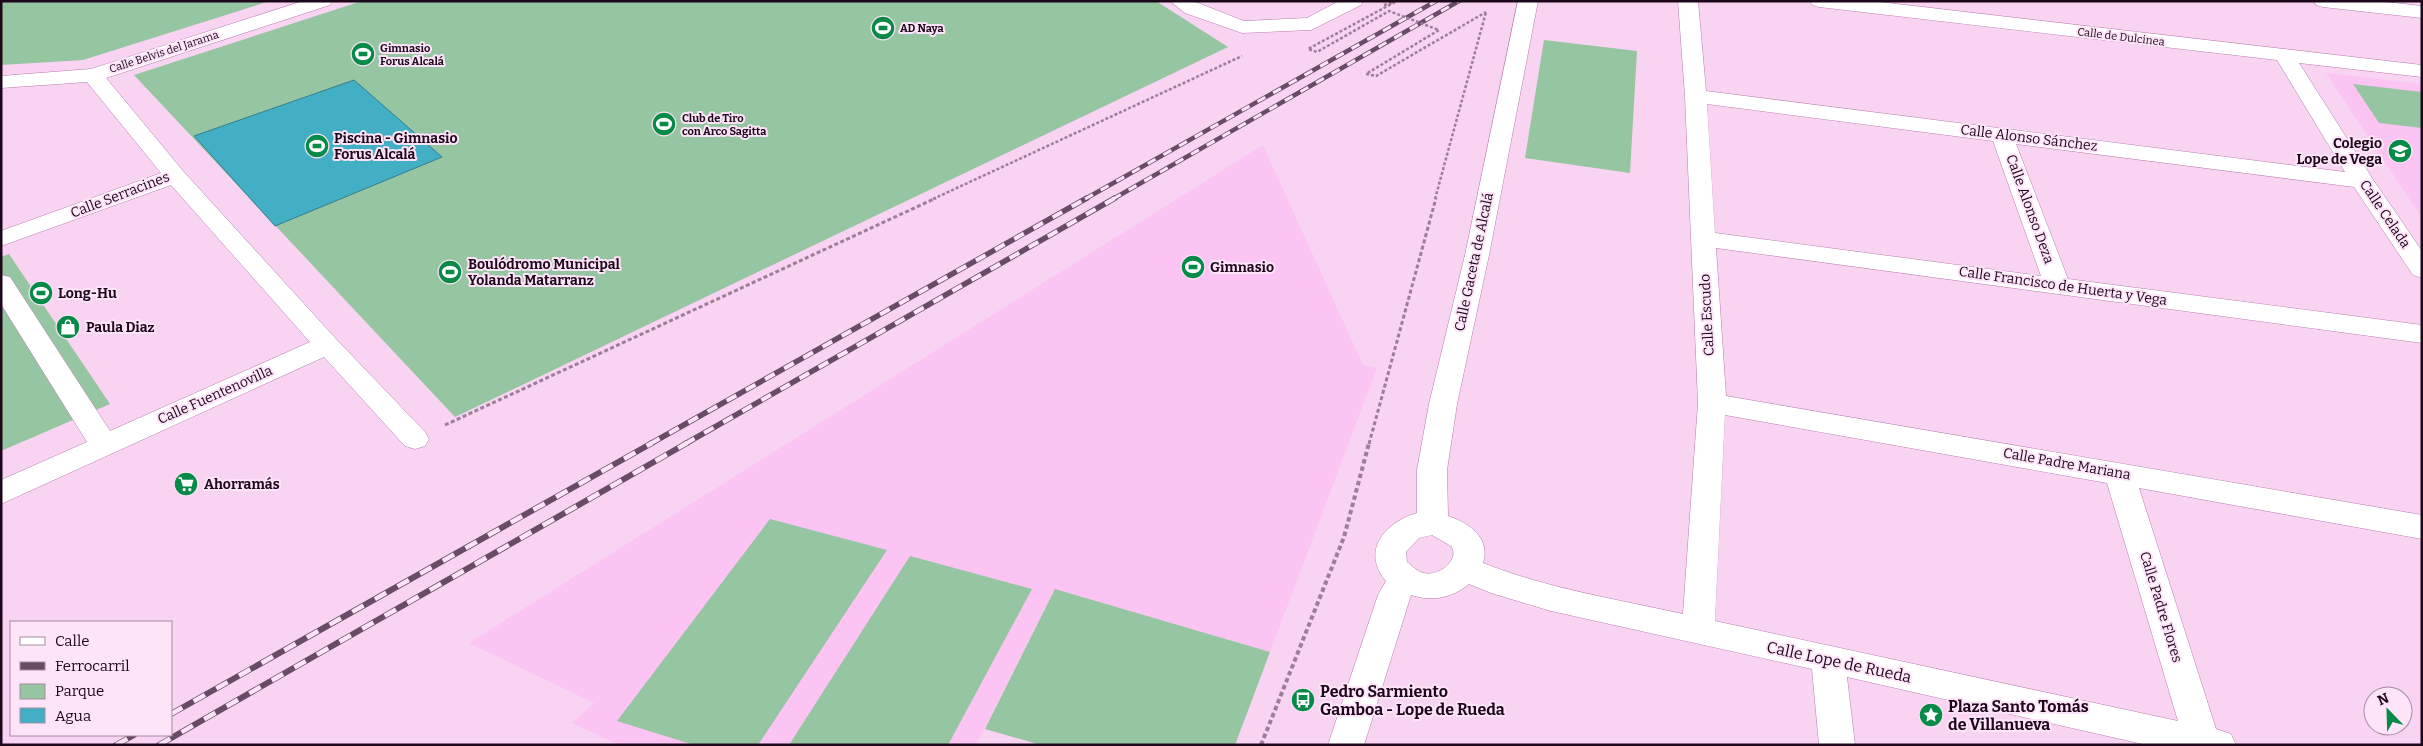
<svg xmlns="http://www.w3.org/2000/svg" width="2423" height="746" viewBox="0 0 2423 746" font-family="Bitter,serif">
	<rect width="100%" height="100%" fill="#f9d3f2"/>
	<path fill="#fcc4f2" d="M2326,73L2422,84V218Z
		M1263,145L1363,365L1377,368L1270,652L1055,589L976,745H619L572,723L594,703L469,643Z"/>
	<path fill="#95c5a1" d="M1,1H270L83,60L1,65Z
		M362,1H1156L1228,47L455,417L134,75Z
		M1544,40L1637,51L1630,173L1525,158Z
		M2353,84L2422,92V128L2379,123Z
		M9,254L110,404L1,451V257Z
		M770,519L887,550L758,745H694L617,721Z
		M910,556L1032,589L948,745H789Z
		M1055,589L1270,652L1235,745H1041L985,729Z"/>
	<path fill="#42afc4" stroke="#377d91" d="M354,80L442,157L275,226L194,136Z"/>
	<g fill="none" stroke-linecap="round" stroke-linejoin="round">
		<g stroke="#b87eaf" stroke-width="1">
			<path id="minor" d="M303,1H332L330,5L106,78L183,171L336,339L425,432L429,439L425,446L415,449L405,446L324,357L1,504V480L87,442L1,304V275L10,277L110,431L310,342L171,185L1,246V231L161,173L87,82L1,88V76L91,69Z
				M1170,1H1193L1244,21L1307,18L1339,1H1363L1361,5L1311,30L1242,33L1185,13Z
				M1518,1H1538L1489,255L1457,404L1447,470L1448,516C1469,523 1491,538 1483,563C1546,588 1615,599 1683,614L1698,403L1685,96L1678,1H1698L1706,91L2345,172L2277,60L1819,7L1812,5L1810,1H1871L2422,65V77L2299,63L2374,181L2422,251V278L2413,275L2354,187L2016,144L2068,279L2422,325V343L1716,248L1726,396L2422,515V539L2139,488L2216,729L2231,734L2236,745H2147L1847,677L1855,745H1819L1812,669L1551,611L1491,593L1469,584C1452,598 1432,602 1411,595L1364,745H1328L1378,595L1386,581C1360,550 1386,522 1417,513V470L1429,404L1465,255ZM1707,104L1993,141L2041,276L1715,233ZM1725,415L2107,483L2178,721L1715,621ZM1432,535L1451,546C1461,560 1438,577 1424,573C1418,572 1412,566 1407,562L1406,552L1419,538Z
				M2314,1H2377L2422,6V18L2323,7L2316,5Z"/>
		</g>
		<path stroke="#9d7e98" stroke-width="2.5" stroke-dasharray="3 2" stroke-linecap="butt" d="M1384,5L1395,2
			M933,199L1242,56
			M1435,199L1486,12"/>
		<path stroke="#9d7e98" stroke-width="3" stroke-dasharray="4 2.5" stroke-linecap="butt" d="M445,425L936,198
			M1369,444L1436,198"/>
		<path stroke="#9d7e98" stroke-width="4" stroke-dasharray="4.5 3" stroke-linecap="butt" d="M1261,745L1344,537L1369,443"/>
		<use href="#minor" fill="#fff" fill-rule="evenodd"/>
		<g stroke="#674c63" stroke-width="4.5">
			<path id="rail-far2" d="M1085,199L1436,1
				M1113,199L1459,1"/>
		</g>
		<g stroke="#674c63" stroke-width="5.5">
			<path id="rail-far1" d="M650,444L1087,198
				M685,444L1115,198"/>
		</g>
		<g stroke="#674c63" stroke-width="6">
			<path id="rail" d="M171,714L652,443
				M116,745L134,735
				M159,745L687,443"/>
		</g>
		<use href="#rail-far2" stroke="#fee4f9" stroke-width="3" stroke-dasharray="9" stroke-linecap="butt"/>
		<use href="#rail-far1" stroke="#fee4f9" stroke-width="4" stroke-dasharray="11" stroke-linecap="butt"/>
		<use href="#rail" stroke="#fee4f9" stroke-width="4.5" stroke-dasharray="13" stroke-linecap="butt"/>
		<path stroke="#9d7e98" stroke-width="2.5" stroke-dasharray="3 2" stroke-linecap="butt" d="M1395,2L1308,49L1317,52L1389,11L1439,30L1366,74L1376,76L1486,12"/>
	</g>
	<defs>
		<g id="stadium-disc" transform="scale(1.25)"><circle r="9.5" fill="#068a47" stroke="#fee4f9"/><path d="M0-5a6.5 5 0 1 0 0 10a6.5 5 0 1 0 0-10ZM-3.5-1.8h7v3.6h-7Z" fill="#fff"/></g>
		<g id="school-disc" transform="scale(1.25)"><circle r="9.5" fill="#068a47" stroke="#fee4f9"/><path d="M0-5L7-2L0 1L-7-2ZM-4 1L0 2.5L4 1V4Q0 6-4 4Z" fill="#fff"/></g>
		<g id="shop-disc" transform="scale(1.25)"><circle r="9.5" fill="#068a47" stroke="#fee4f9"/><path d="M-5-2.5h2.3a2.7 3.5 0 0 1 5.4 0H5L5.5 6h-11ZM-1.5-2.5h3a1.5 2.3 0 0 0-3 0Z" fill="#fff"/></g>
		<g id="supermarket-disc" transform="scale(1.25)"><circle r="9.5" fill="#068a47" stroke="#fee4f9"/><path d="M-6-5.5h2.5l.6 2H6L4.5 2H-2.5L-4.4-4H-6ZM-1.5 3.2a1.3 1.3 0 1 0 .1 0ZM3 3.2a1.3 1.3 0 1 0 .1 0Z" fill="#fff"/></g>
		<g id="bus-disc" transform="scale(1.25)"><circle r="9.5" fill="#068a47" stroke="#fee4f9"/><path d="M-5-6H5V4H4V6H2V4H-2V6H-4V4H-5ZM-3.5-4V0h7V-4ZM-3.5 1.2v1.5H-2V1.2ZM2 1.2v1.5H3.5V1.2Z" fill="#fff"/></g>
		<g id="sight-disc" transform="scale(1.25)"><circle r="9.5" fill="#068a47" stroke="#fee4f9"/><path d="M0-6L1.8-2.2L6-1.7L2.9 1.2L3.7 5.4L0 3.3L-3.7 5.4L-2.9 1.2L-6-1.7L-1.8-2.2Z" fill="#fff"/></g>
	</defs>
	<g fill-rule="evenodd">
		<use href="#stadium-disc" x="883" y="28"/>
		<use href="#stadium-disc" x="363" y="54"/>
		<use href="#stadium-disc" x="664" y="124"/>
		<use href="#stadium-disc" x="317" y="146"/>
		<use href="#school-disc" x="2400" y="151"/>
		<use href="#stadium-disc" x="1193" y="267"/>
		<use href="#stadium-disc" x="450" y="272"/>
		<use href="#stadium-disc" x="41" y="293"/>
		<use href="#shop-disc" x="68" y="327"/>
		<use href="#supermarket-disc" x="186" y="484"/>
		<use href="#bus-disc" x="1303" y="700"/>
		<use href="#sight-disc" x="1931" y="715"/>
	</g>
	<g text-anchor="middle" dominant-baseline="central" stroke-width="4" stroke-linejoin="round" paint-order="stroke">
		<g font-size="11" font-weight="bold" fill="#1d071a" stroke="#fee4f9" text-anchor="start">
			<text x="900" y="28">AD Naya</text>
			<text x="380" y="48">Gimnasio<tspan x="380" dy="13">Forus Alcalá</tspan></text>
			<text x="682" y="118">Club de Tiro<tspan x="682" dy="13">con Arco Sagitta</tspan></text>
		</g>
		<g font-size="11" fill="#1d071a" stroke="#fee4f9">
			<text transform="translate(2121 37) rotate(7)">Calle de Dulcinea</text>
			<text transform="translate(164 52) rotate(-18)">Calle Belvis del Jarama</text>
		</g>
		<g font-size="14" font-weight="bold" fill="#1d071a" stroke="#fee4f9" text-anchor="start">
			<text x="334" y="138">Piscina - Gimnasio<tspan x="334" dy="16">Forus Alcalá</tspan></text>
			<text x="2382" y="143" text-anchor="end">Colegio<tspan x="2382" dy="16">Lope de Vega</tspan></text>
			<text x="468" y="264">Boulódromo Municipal<tspan x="468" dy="16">Yolanda Matarranz</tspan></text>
			<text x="1210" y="267">Gimnasio</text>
			<text x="58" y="293">Long-Hu</text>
			<text x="86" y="327">Paula Diaz</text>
			<text x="204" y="484">Ahorramás</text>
		</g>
		<g font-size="14" fill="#1d071a" stroke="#fee4f9">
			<text transform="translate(2029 138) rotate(7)">Calle Alonso Sánchez</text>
			<text transform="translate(120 195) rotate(-21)">Calle Serracines</text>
			<text transform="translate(2030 209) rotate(70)">Calle Alonso Deza</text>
			<text transform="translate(2385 214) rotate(56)">Calle Celada</text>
			<text transform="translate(1474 262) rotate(-78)">Calle Gaceta de Alcalá</text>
			<text transform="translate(2063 286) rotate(8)">Calle Francisco de Huerta y Vega</text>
			<text transform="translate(1707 315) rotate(-93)">Calle Escudo</text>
			<text transform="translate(215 395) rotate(-24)">Calle Fuentenovilla</text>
			<text transform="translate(2067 464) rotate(10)">Calle Padre Mariana</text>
			<text transform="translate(2161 607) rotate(73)">Calle Padre Flores</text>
		</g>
		<g font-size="16" fill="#1d071a" stroke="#fee4f9">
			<text transform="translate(1839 662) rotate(12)">Calle Lope de Rueda</text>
		</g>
		<g font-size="16" font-weight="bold" fill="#1d071a" stroke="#fee4f9" text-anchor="start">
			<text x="1320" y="691">Pedro Sarmiento<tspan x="1320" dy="18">Gamboa - Lope de Rueda</tspan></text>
			<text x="1948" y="706">Plaza Santo Tomás<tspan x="1948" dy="18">de Villanueva</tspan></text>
		</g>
	</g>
	<rect width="2423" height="746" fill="none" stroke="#1d071a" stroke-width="5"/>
	<rect x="10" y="621" width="162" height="115" fill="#fee4f9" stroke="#a48ca0"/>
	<rect x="20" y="637" width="25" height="8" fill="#ffffff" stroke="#a48ca0"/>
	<text x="55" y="646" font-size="15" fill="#1d071a">Calle</text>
	<rect x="20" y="662" width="25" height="8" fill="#674c63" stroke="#a48ca0"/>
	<text x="55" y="671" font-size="15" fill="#1d071a">Ferrocarril</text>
	<rect x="20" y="684" width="25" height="15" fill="#95c5a1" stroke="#a48ca0"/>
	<text x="55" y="696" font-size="15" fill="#1d071a">Parque</text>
	<rect x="20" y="708" width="25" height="15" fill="#42afc4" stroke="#a48ca0"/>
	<text x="55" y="721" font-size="15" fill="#1d071a">Agua</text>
	<g transform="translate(2388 711) rotate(337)"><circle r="24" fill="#fee4f9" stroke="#a48ca0"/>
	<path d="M0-4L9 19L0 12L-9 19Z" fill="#068a47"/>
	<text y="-8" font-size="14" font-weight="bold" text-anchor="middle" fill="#1d071a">N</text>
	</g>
</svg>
